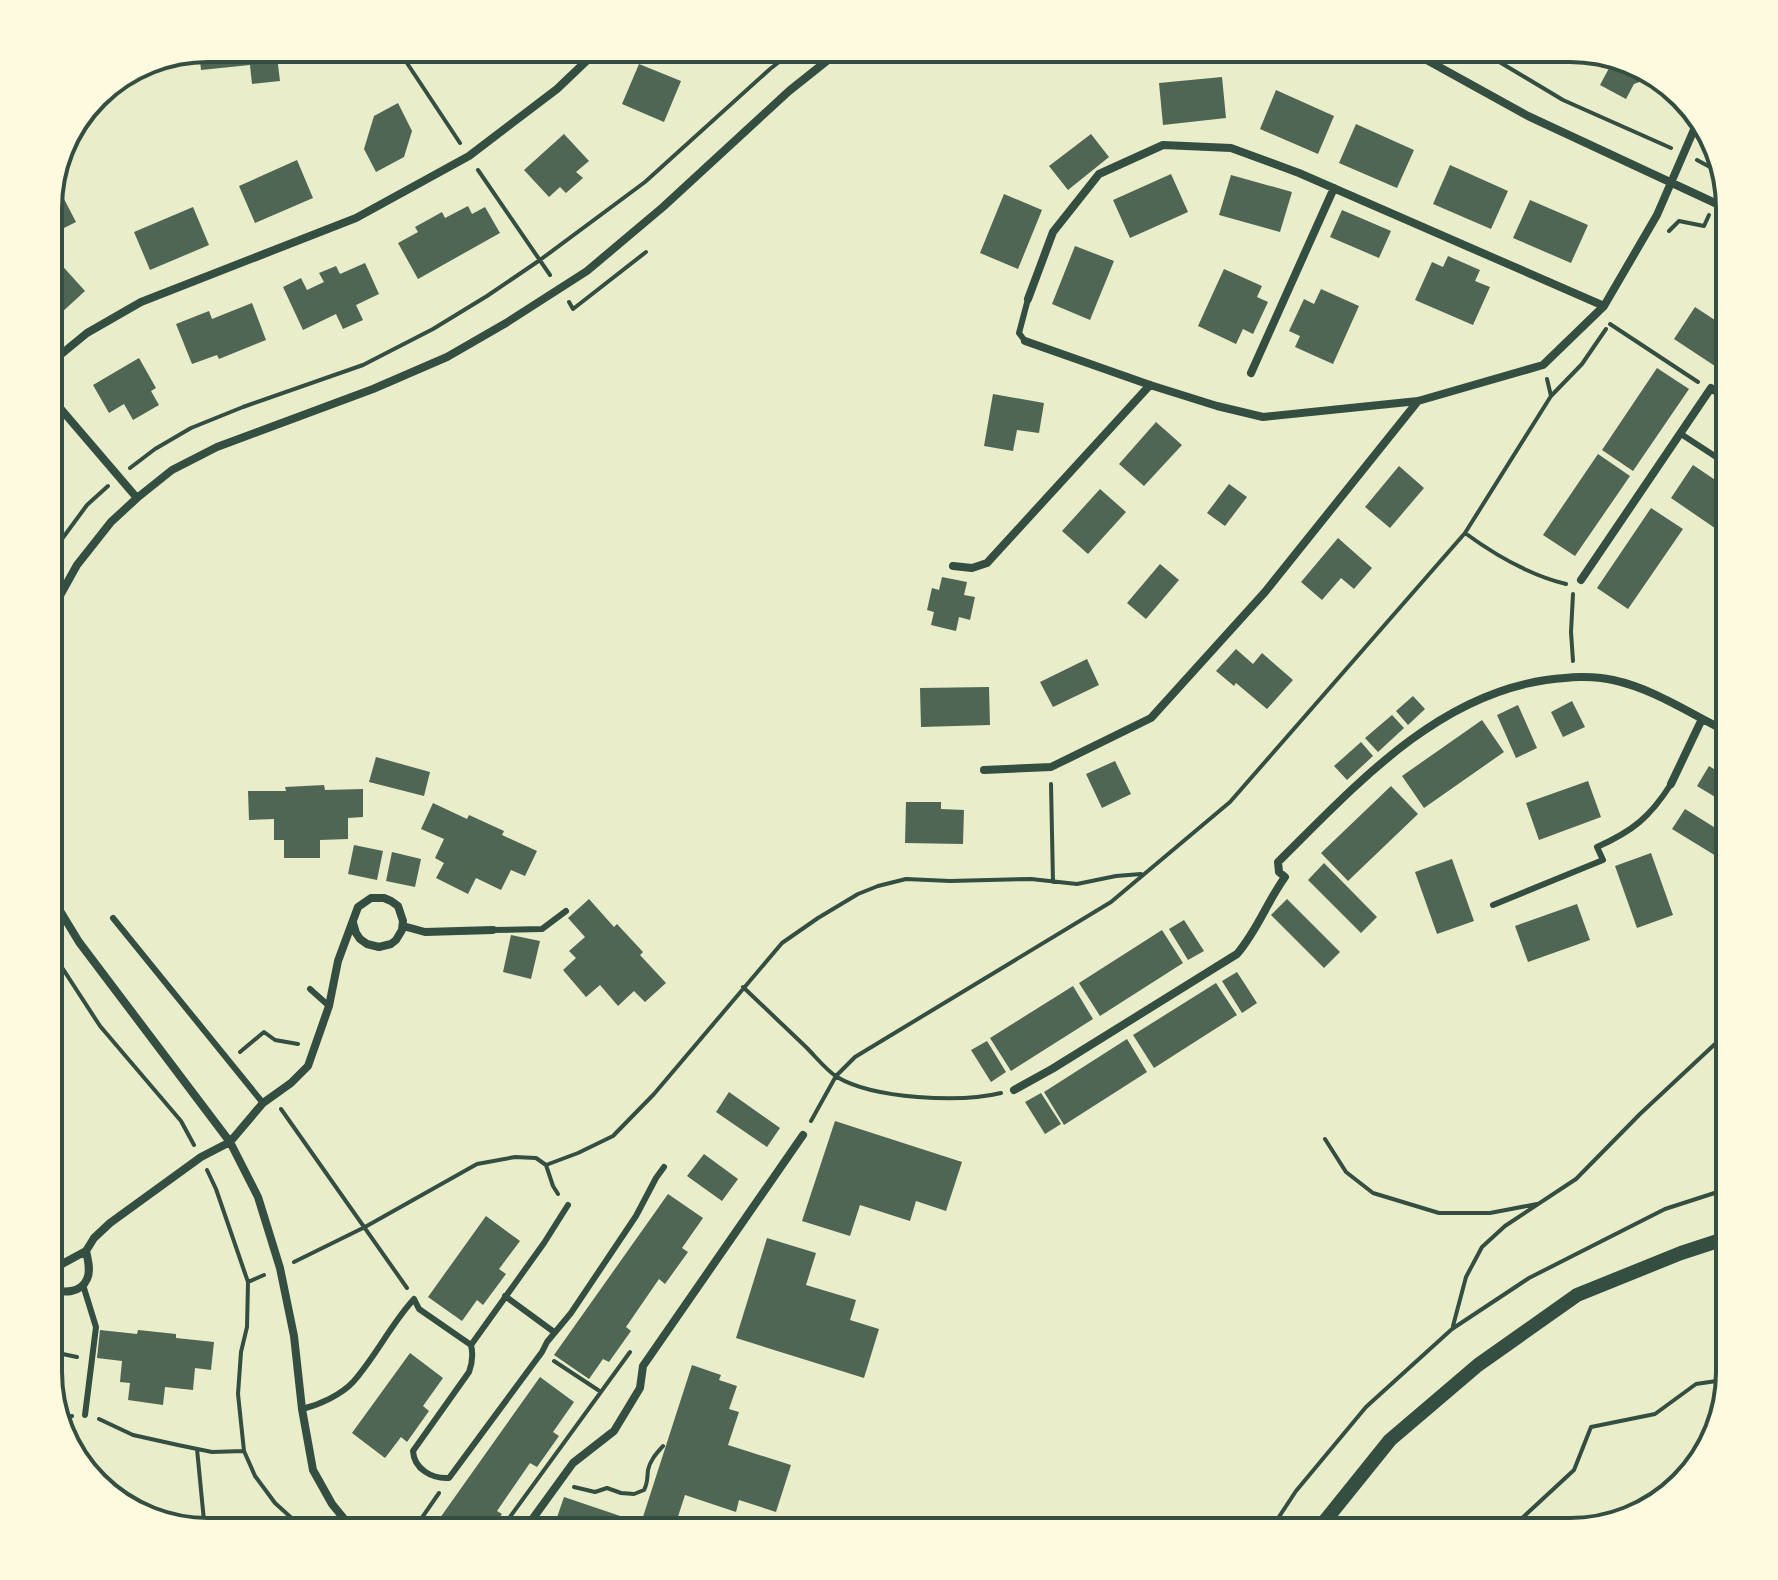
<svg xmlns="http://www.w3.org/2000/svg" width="1778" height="1580" viewBox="0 0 1778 1580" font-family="'Roboto Condensed',sans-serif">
	<rect width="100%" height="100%" fill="#e9edc9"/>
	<path fill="#4f6655" d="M208,48H276L280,81L252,84L250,65L201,70L199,50Z
		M175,54L177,65L129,71L147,60Z
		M1615,57L1631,60L1656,76L1634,84L1626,99L1600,85Z
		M639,64L681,81L664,122L622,104Z
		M1222,77L1226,118L1163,125L1159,83Z
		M1276,90L1334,116L1318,154L1260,129Z
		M398,103L412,131L404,157L376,172L364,149L374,116Z
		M1356,124L1414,150L1397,188L1339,163Z
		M564,134L589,161L576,172L583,178L566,193L560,187L549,197L524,170Z
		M1091,134L1109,157L1068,190L1049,166Z
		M297,160L313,198L255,223L239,186Z
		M1450,165L1508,191L1491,229L1433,204Z
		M1171,174L1188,212L1130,238L1113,200Z
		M1231,175L1292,192L1280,232L1219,215Z
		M58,182L64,187L63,197L76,222L48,236V197L52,183Z
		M1004,194L1042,210L1018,269L980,253Z
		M1530,200L1588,225L1571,263L1513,238Z
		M468,206L472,214L485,207L500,233L418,279L398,243L418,232L415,227L442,212L445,218Z
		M193,207L209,245L150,270L134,232Z
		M1342,210L1391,231L1379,258L1330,237Z
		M1075,246L1114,261L1090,320L1052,304Z
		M1448,256L1480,270L1475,281L1490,287L1473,325L1415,300L1432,262L1443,267Z
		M57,260L85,291L48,325V268Z
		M365,263L379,294L356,305L363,320L343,329L336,314L303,330L283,287L301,278L307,290L324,282L319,273L336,266L340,274Z
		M1224,269L1262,286L1257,297L1268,302L1253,334L1243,329L1236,344L1198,326Z
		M1321,289L1359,306L1333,364L1295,347L1300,336L1289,331L1304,299L1314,304Z
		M252,303L266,340L219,359L217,355L192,364L176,324L209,311L212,319Z
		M1695,307L1730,330V376L1674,339Z
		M139,358L156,388L151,391L159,405L133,420L124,404L109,413L93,385Z
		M1657,368L1689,389L1633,471L1602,450Z
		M993,394L1044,403L1039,433L1017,430L1013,451L984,446Z
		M1156,422L1182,445L1144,486L1119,464Z
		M1598,454L1630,476L1575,556L1543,535Z
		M48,462L57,470V481L48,490Z
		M1693,465L1730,490V527L1725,535L1671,498Z
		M1399,466L1424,488L1390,528L1365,507Z
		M1229,484L1247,497L1225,526L1207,513Z
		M1100,489L1126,512L1088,554L1062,531Z
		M1651,508L1683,529L1628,609L1597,588Z
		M1338,538L1372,568L1354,589L1341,578L1322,600L1301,582Z
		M1160,564L1179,580L1146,619L1127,603Z
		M942,577L967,582L964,595L975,597L970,620L959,617L956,631L931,625L934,612L927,610L932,588L939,590Z
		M1236,649L1253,664L1262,653L1293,680L1267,709L1236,683L1234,686L1216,671Z
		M1087,659L1099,685L1053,707L1040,682Z
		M989,687L990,725L921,727L920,688Z
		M1413,696L1425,709L1408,725L1396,711Z
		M1572,701L1585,727L1563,737L1551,712Z
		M1518,705L1537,748L1516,758L1497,715Z
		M1392,715L1404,728L1378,752L1365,738Z
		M1482,720L1504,752L1424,808L1402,776Z
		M1361,742L1373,756L1347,780L1334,766Z
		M376,757L430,772L424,796L369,782Z
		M1115,761L1131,794L1102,808L1086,774Z
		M1709,766L1730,779V806L1697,786Z
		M1588,781L1601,817L1539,840L1526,803Z
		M324,785L325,790L363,789V817L348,818V839L320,840V858H284V840H274V819L249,820L248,791H286L285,787Z
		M1391,786L1418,814L1348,881L1321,853Z
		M906,802H941V809L964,810L963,844L905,843Z
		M433,803L467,819L469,815L504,831L502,835L537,851L525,876L511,870L501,890L476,878L468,894L436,878L444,863L435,858L444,839L421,829Z
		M1685,809L1730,837V845L1721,859L1672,829Z
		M354,845L383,851L377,880L348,874Z
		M392,852L421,859L415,887L386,881Z
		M1651,853L1673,915L1637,928L1615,866Z
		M1452,859L1474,921L1437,934L1415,872Z
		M1324,863L1377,917L1361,933L1308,880Z
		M589,899L614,927L617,924L643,952L640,955L666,983L645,1002L634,991L618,1006L600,985L586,997L563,970L576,958L569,951L585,937L568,918Z
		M1287,899L1340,952L1324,968L1271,915Z
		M1577,904L1590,940L1528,962L1515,926Z
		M1184,920L1204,951L1188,960L1169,929Z
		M1162,930L1183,963L1100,1016L1079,983Z
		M511,935L540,941L531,979L503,972Z
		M1237,972L1257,1003L1242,1013L1222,981Z
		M1216,983L1237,1015L1154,1068L1133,1035Z
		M1073,986L1093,1019L1011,1071L990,1038Z
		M1127,1039L1147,1072L1064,1125L1044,1092Z
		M987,1041L1006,1072L991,1082L971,1050Z
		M729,1092L780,1128L767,1147L716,1112Z
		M1041,1093L1061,1124L1045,1134L1025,1102Z
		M835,1121L962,1162L946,1211L916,1201L910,1221L860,1205L850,1236L802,1221Z
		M704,1154L738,1179L722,1201L687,1176Z
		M668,1194L703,1218L682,1248L688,1252L665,1284L659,1279L626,1327L631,1331L609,1362L603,1359L589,1379L554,1355Z
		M486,1216L520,1241L499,1269L506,1274L483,1305L477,1300L462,1321L428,1297Z
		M767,1238L816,1253L806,1285L856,1300L850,1320L879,1329L864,1378L736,1338Z
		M100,1330L137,1334L138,1330L176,1334V1338L214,1342L211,1370L195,1368L193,1390L165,1387L163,1405L128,1400L130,1383L120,1382L122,1361L97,1358Z
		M410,1353L443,1378L423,1406L429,1411L407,1442L401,1437L385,1458L352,1433Z
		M692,1365L721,1375L719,1380L737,1386L729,1409L739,1412L728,1445L791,1465L776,1512L739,1500L736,1512L685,1495L673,1532H552L564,1497L641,1523Z
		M540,1377L574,1402L553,1432L559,1436L537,1467L530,1463L497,1511L502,1514L489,1532H430Z"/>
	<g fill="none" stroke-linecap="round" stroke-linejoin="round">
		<path stroke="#344e41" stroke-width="4" d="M397,48L460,143
			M1476,48L1563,100L1671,148
			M1697,160L1723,174
			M478,170L550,275
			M1669,231L1679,221L1704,226L1709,215
			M569,302L573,309L646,252
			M1610,324L1698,382
			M1547,379L1551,396
			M130,468L155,449L191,428L243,407L363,365L433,329L487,296L540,260L645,182L770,69L797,48
			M1465,533C1495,555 1529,575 1566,584
			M48,558L87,505L108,486
			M1573,594L1571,632L1573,661
			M1051,784L1053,882
			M48,946L100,1026L181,1121L194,1145
			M743,987C764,1007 785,1027 806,1047C816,1057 826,1070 837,1077C874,1099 960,1103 1001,1093
			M240,1052L264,1032L275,1040L298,1044
			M281,1109L407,1288
			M811,1121L836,1076L855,1057L1111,902L1230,802L1465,533L1551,396L1582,364L1606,329
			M1325,1139L1346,1172L1373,1193L1439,1213H1490L1537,1204
			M546,1165L553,1186L558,1194
			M207,1170L216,1189L248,1282L247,1327L241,1352L238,1394L244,1451L255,1476L275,1503L307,1532
			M294,1262L365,1227L477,1164L515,1157L536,1158L546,1165L578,1153L613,1136L654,1094L782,943L818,918L858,894L878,886L906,879L950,881L1031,879L1077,884L1116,876L1141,874
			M248,1282L264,1275
			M1453,1326L1466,1277L1482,1247L1505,1226L1576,1179L1640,1114L1730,1030
			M48,1351L77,1357
			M554,1361L601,1392
			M99,1419L133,1435L178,1445L212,1452L244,1451
			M58,1421L72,1416
			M197,1449L205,1531
			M574,1487L595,1492L607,1488L621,1493L634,1494L644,1490C648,1483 647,1478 648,1470C650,1460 657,1453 663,1446
			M412,1532L439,1493
			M499,1532L630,1352
			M1269,1532L1296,1491L1366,1407L1452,1329L1529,1278L1665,1209L1730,1188
			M1507,1532L1574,1470L1591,1427L1655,1414L1696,1384L1730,1379"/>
		<path stroke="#344e41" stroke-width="6" d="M1025,341L1019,333L1028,299
			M1681,434L1730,466
			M1493,905L1603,860L1597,847C1633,831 1650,817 1671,784
			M113,918L263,1103
			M493,930L542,929L566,911
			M310,989L329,1006
			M83,1285L96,1327L85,1415
			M505,1296L554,1332
			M471,1345L544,1243L568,1205
			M302,1409C319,1405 341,1395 353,1382C376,1356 391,1324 414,1299L419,1309L471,1345C473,1353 472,1364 469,1372L413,1451C414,1469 432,1479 449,1478L542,1352L547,1342L571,1313L636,1216L656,1178L664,1167"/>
		<path stroke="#344e41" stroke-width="8" d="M1405,48L1528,116L1715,203L1730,212
			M1028,299L1053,232L1099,174L1163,145L1231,148L1299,173L1604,306
			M1025,341L1150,385L1217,406L1263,417L1418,401L1543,365L1604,306L1657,215L1699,118
			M48,365L87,333L141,302L356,218L469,156L557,89L600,48
			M1251,373L1334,188
			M48,394L137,498
			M953,566L972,568L987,563L1150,385
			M1581,580L1711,388L1730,401
			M48,617L77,565L111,522L137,498L172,470L217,447L373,389L447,357L506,323L587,271L663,207L789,91L843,48
			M984,770L1051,767L1151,718L1265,592L1418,401
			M1671,784L1702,719
			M48,891L79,942L230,1142L258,1197L280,1268L294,1336L302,1409L313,1470L332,1504L350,1526L358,1532
			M403,926L425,932L493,930
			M1014,1090L1052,1069L1237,954C1257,931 1267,902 1285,877L1279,872L1278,862C1354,787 1435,696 1546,680C1569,677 1591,675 1613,680C1655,689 1692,715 1730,733
			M86,1251C88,1260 91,1271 87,1279C81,1293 63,1294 52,1288L50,1280L53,1271L62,1264L86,1251L94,1238L110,1223L201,1157L230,1142L263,1103L291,1083L308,1066L329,1006L338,961L358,907L371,898H384L391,901L398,906L403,921L402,930L396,940L391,944L379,947L367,944L360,939L356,933L353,923
			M523,1532L573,1463L614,1431L640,1388L643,1366L803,1135"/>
		<path stroke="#344e41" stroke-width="14" d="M1316,1532L1390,1440L1478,1365L1577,1295L1681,1253L1730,1237"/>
	</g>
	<path d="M0 0H1778V1580H0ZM208 62H1570A146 146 0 0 1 1716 208V1372A146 146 0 0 1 1570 1518H208A146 146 0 0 1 62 1372V208A146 146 0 0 1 208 62Z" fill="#fefae0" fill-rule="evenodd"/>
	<path fill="none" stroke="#344e41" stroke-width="4" d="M208 62H1570A146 146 0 0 1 1716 208V1372A146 146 0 0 1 1570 1518H208A146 146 0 0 1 62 1372V208A146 146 0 0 1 208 62Z"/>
</svg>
